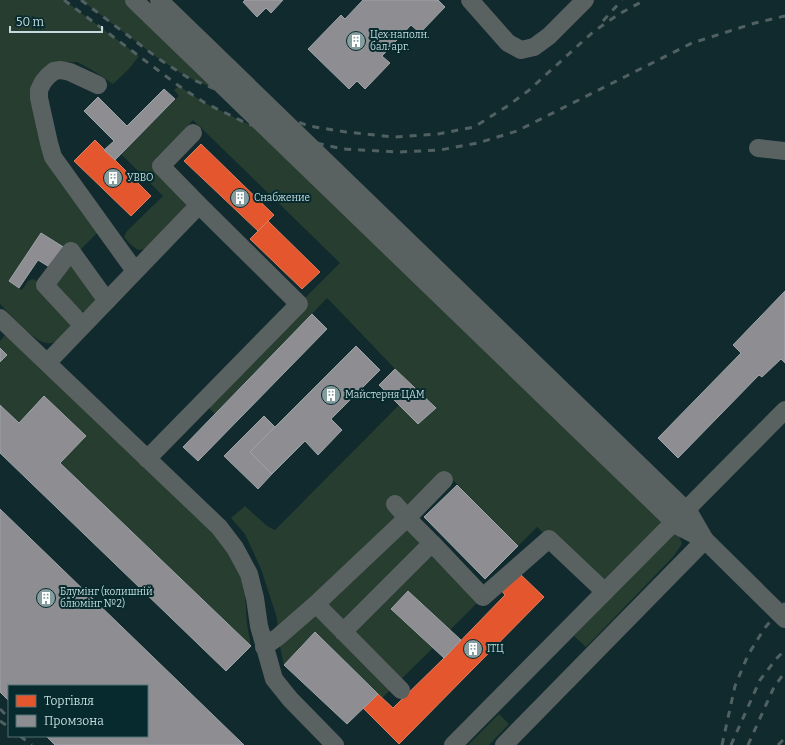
<svg xmlns="http://www.w3.org/2000/svg" width="785" height="745" viewBox="0 0 785 745" font-family="Bitter,serif">
	<rect width="100%" height="100%" fill="#102a2d"/>
	<path fill="#263d30" d="M0,0H64L139,56L129,69L113,84L92,70L77,62L57,63L35,103L100,230L74,256L65,248L41,233L9,281L22,290L28,281L33,279L37,281L72,320C70,331 69,330 61,338C57,341 53,344 47,343C34,342 10,314 0,304Z
		M81,0H134L236,98L187,77L159,59Z
		M179,86L205,103L248,124L269,130L674,522L605,592L537,527L518,546L450,477L407,519L483,597L450,630L408,591L391,609L433,648L382,698L315,632L284,665L279,643L277,618L261,569L245,534L231,518L245,506L267,526L275,530L399,405L418,424L435,407L395,369L356,328L327,298L312,314L215,414L203,402L299,304L340,263L193,120L154,160L161,166L187,203L185,210L147,249L138,250L131,245L124,237L127,231L163,196L121,154L179,96L174,90Z
		M70,266L75,268L97,299L90,309L81,312L56,284Z
		M11,328L219,527L241,576L245,592L247,624L251,646L60,463L85,437L44,397L19,423L0,405V362L7,355L0,348V341Z
		M675,532L679,535L682,544L673,557L586,647L574,636Z
		M499,714L509,724L489,745H468Z"/>
	<path fill="#e4572e" stroke="#da7f62" d="M95,140L151,196L131,216L74,161Z
		M201,144L274,215L258,231L184,161Z
		M268,221L320,272L302,289L250,239Z
		M519,573L544,597L399,744L363,708L378,694L393,708L444,658L505,595L501,590Z"/>
	<path fill="#8d8d92" stroke="#9ea4a8" d="M245,0H283L271,13L266,8L257,17L243,2Z
		M363,0H438L445,7L420,33L411,25L382,56L390,63L365,89L357,81L349,89L308,49L341,15L345,19Z
		M164,89L175,99L115,160L104,150L114,141L84,111L98,97L127,126Z
		M41,233L65,248L51,268L38,260L19,288L9,281Z
		M785,291V363L781,359L762,377L759,375L678,458L658,438L741,353L733,345Z
		M312,314L327,329L198,461L183,447Z
		M356,346L380,370L331,419L342,430L318,455L305,441L272,474L250,452Z
		M0,348L7,355L0,362Z
		M395,369L436,408L418,424L379,385Z
		M44,396L86,436L60,463L251,646L226,671L0,453V405L19,423Z
		M264,416L275,427L250,452L272,474L258,489L224,456Z
		M457,485L518,546L485,579L424,517Z
		M0,509L244,745H55L46,736H147V686H9V701L0,692Z
		M408,591L461,640L444,658L391,609Z
		M315,632L378,694L347,724L284,665Z"/>
	<g fill="none" stroke-linecap="round" stroke-linejoin="round">
		<path stroke="#596161" stroke-width="18" d="M470,0L508,43L521,50L534,47L549,36L585,0
			M98,85L70,72L61,70L54,71L48,76L43,82L39,90V98L49,143L53,157L135,271
			M758,148L785,151
			M0,318L219,527L235,548L249,574L255,598L259,626L274,679L290,699L335,745
			M83,326L45,285L71,251L107,301
			M47,363L199,205
			M147,459L299,304L199,205L161,166L193,133
			M395,504L407,518L432,543L483,597L549,539L605,592
			M316,604L401,690
			M343,632L432,543
			M264,647L278,637L316,604L407,518L444,480
			M453,745L785,410
			M504,745L705,540"/>
		<path stroke="#516162" stroke-width="3" stroke-dasharray="7 7" stroke-linecap="butt" d="M64,0L179,86L205,103L248,124L290,137L343,149L398,152L440,150L478,143L517,131L692,43L755,23L785,16
			M81,0L159,59L187,77L261,109L309,126L346,132L394,137L438,134L474,127L506,107L528,91L593,32L619,14L645,0
			M603,21L622,0
			M0,709L9,718
			M0,721L9,727
			M20,736L32,745
			M722,745L735,686L748,655L764,629L785,603
			M731,745L760,680L776,659L785,650
			M748,745L774,687L785,672
			M778,745L785,738"/>
		<path stroke="#596161" stroke-width="18" d="M134,0L678,526L705,540
			M159,0L690,514L705,540L785,619"/>
	</g>
	<defs>
		<g id="building-disc" transform="scale(1)"><circle r="9.5" fill="#859d9f" stroke="#062a2d"/><path d="M-4-6H4V6H1V3H-1V6H-4ZM-2.5-4.3h1.7v1.8h-1.7ZM.8-4.3h1.7v1.8H.8ZM-2.5-1h1.7V.8h-1.7ZM.8-1h1.7V.8H.8Z" fill="#fff"/></g>
	</defs>
	<g fill-rule="evenodd">
		<use href="#building-disc" x="356" y="41"/>
		<use href="#building-disc" x="113" y="178"/>
		<use href="#building-disc" x="240" y="198"/>
		<use href="#building-disc" x="331" y="395"/>
		<use href="#building-disc" x="46" y="598"/>
		<use href="#building-disc" x="473" y="649"/>
	</g>
	<g text-anchor="middle" dominant-baseline="central" stroke-width="4" stroke-linejoin="round" paint-order="stroke">
		<g font-size="10" fill="#c4dbdd" stroke="#062a2d" text-anchor="start">
			<text x="370" y="35">Цех наполн.<tspan x="370" dy="12">бал. арг.</tspan></text>
			<text x="127" y="178">УВВО</text>
			<text x="254" y="198">Снабжение</text>
			<text x="345" y="395">Майстерня ЦАМ</text>
			<text x="60" y="592">Блумінг (колишній<tspan x="60" dy="12">блюмінг №2)</tspan></text>
			<text x="487" y="649">ІТЦ</text>
		</g>
	</g>
	<rect x="8" y="685" width="140" height="52" fill="#062a2d" stroke="#527173"/>
	<rect x="16" y="695" width="20" height="12" fill="#e4572e" stroke="#527173"/>
	<text x="44" y="705" font-size="12" fill="#c4dbdd">Торгівля</text>
	<rect x="16" y="715" width="20" height="12" fill="#8d8d92" stroke="#527173"/>
	<text x="44" y="725" font-size="12" fill="#c4dbdd">Промзона</text>
	<path d="M10 26v6h92v-6" fill="none" stroke="#c4dbdd" stroke-width="2"/>
	<text x="16" y="26" font-size="12" fill="#c4dbdd" stroke="#062a2d" stroke-width="3" paint-order="stroke">50 m</text>
</svg>
